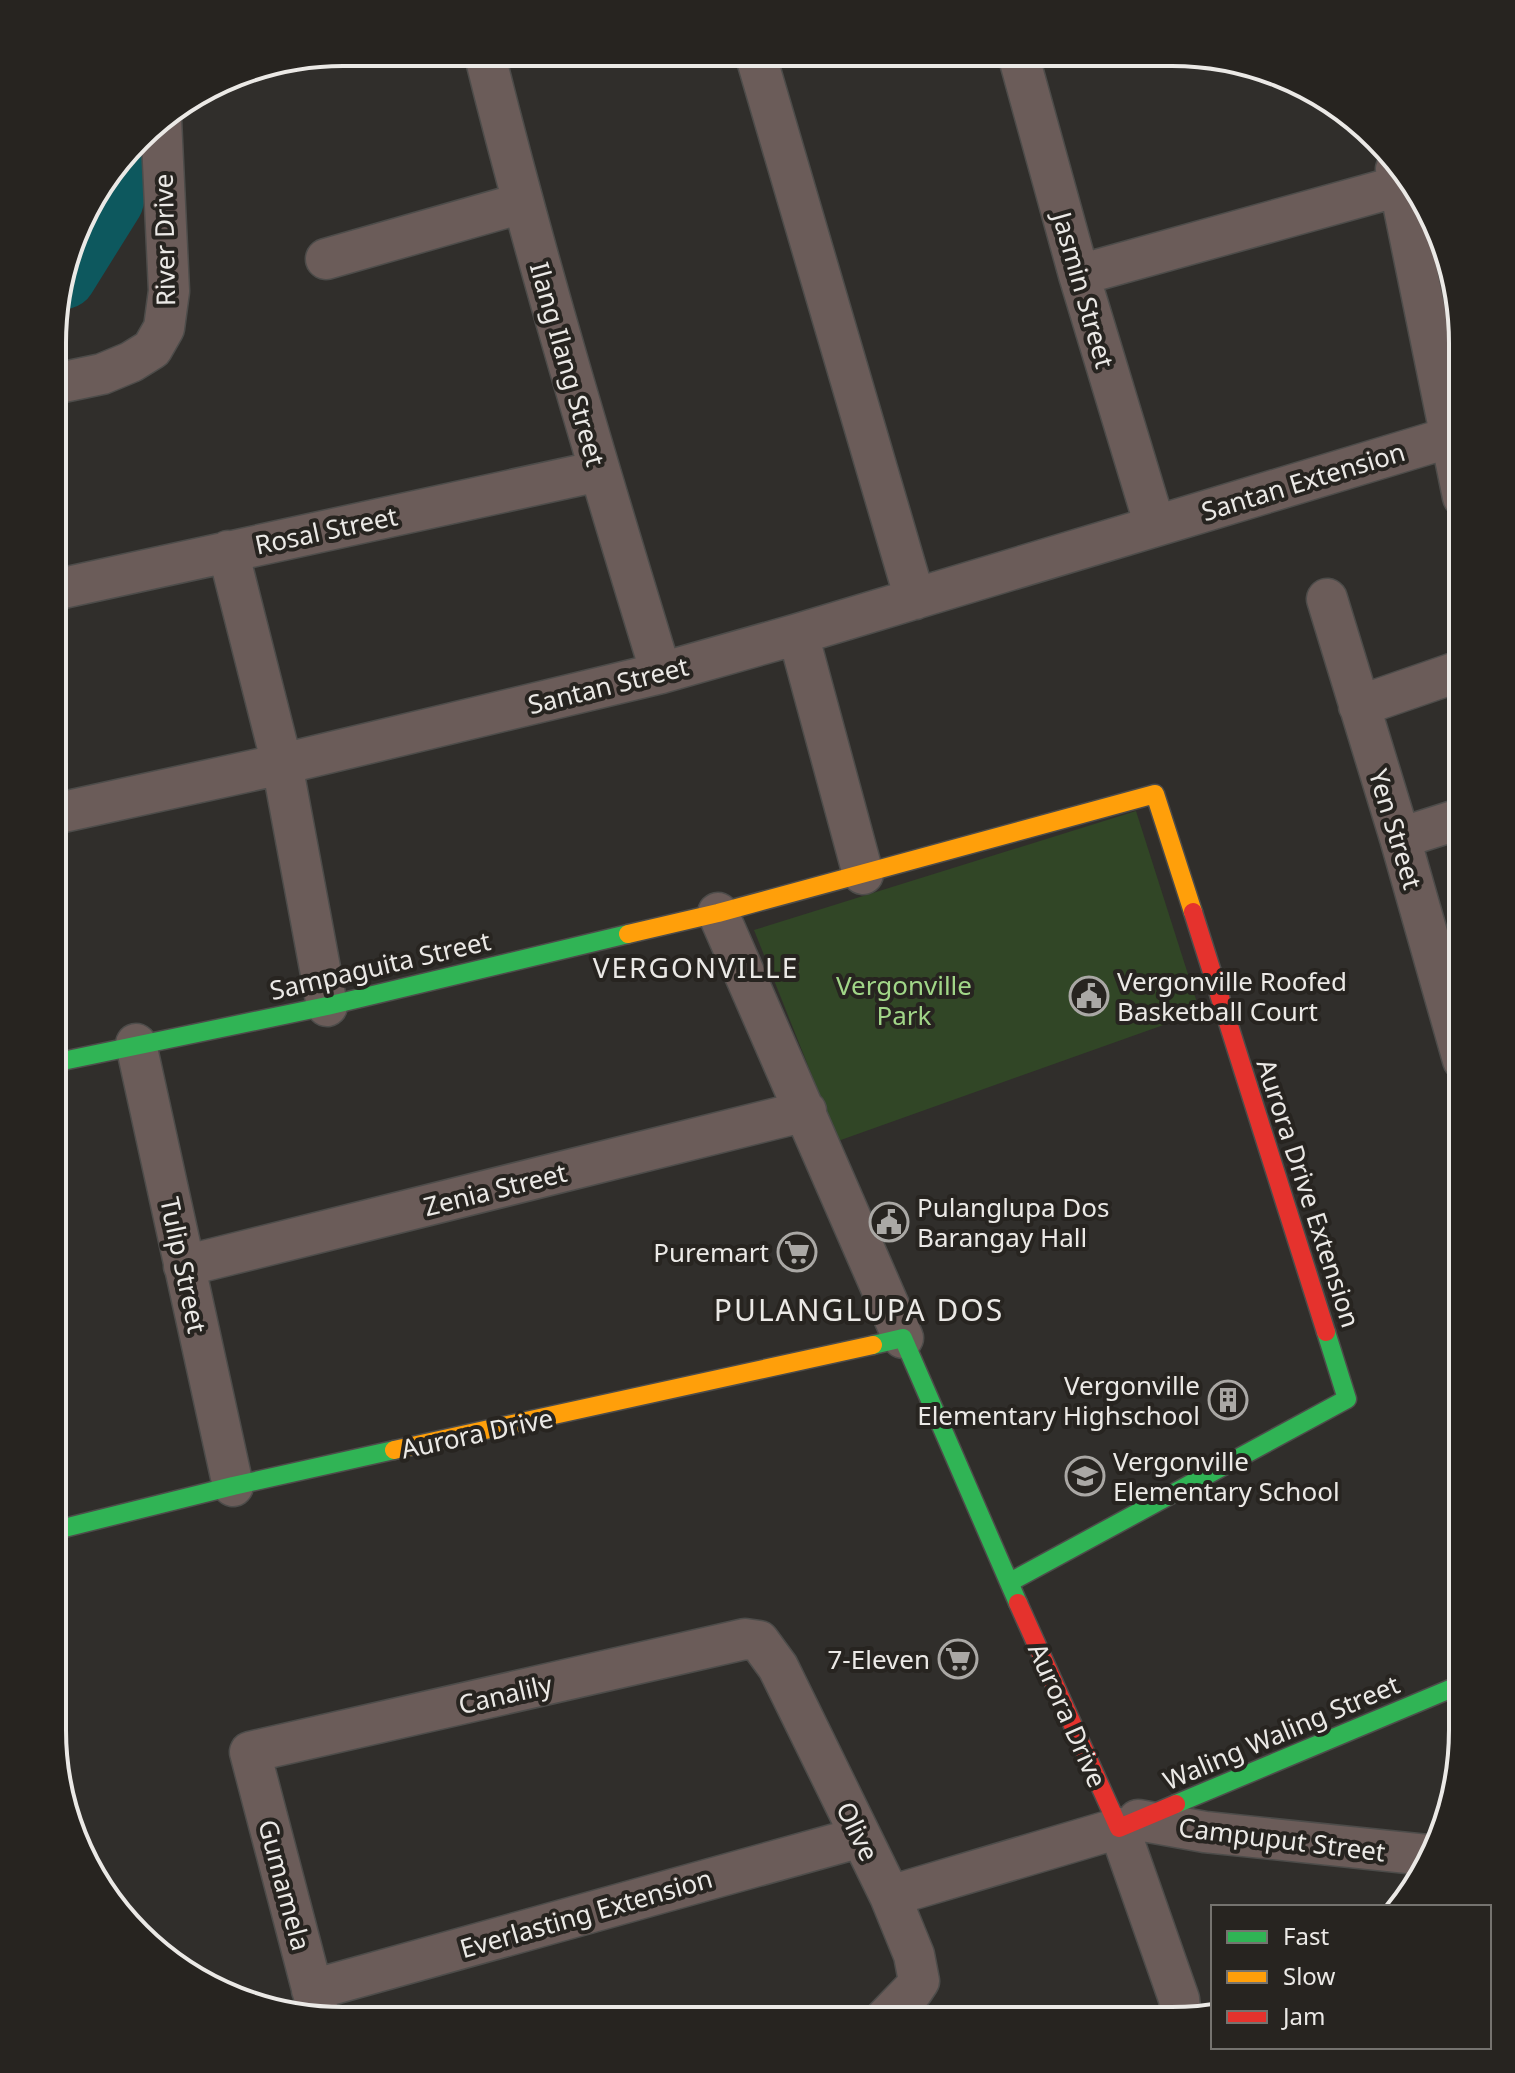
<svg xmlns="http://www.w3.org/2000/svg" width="1515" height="2073" viewBox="0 0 1515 2073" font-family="'Noto Sans',sans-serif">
	<rect width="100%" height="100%" fill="#302e2b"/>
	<path fill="#314626" d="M1136,811L1200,1012L838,1141L754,930Z"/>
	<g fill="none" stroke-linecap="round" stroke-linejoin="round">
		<path stroke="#0d585e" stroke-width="64" d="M64,277L112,200L120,162"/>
		<g stroke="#4d4c4a" stroke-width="43">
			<path id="street" d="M484,52C536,261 598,467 661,673
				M755,53L915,599
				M1018,54L1079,275L1155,526
				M1396,169L1463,497
				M326,259L522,203
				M1079,275L1399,186
				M54,384L102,374L131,362L152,349L164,328L169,291L161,119
				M228,551L282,764L327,1006
				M54,590L599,471
				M1327,599L1400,838L1463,1060
				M798,634L863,874
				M1359,706L1463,670
				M54,814L282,764L661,673L798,634L1451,437
				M1400,838L1463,818
				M718,913L903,1338
				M136,1044L233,1486
				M184,1266L806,1111
				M1138,1820L1205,1832L1427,1855
				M890,1896L1119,1828L1179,1999L1181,2019
				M312,1990L861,1837
				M320,2019L250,1752L745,1639L759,1641L778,1667L890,1896L914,1955L919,1981L913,1990L884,2020"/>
		</g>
		<g stroke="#4d4c4a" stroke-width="21">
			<path id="fast" d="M53,1063L327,1006L628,934
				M873,1345L903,1338L1018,1603
				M52,1531L233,1486L394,1450
				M1010,1582L1347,1399L1326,1332
				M1176,1804L1462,1684"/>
		</g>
		<g stroke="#4d4c4a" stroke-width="21">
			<path id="slow" d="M628,934L718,913L1155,794L1193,912
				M394,1450L873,1345"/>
		</g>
		<g stroke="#4d4c4a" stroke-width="21">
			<path id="jam" d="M1193,912L1326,1332
				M1018,1603L1119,1828L1176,1804"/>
		</g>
		<use href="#street" stroke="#6b5c59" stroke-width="40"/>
		<use href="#fast" stroke="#30b455" stroke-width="18"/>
		<use href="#slow" stroke="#ff9f0a" stroke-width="18"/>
		<use href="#jam" stroke="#e5322d" stroke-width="18"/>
	</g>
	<defs>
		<g id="civic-ring" transform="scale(2)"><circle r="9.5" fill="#272420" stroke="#aaa8a5" stroke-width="1.5"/><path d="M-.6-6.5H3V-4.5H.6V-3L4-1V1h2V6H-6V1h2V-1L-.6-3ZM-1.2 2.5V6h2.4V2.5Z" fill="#aaa8a5"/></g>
		<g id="supermarket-ring" transform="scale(2)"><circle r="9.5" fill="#272420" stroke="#aaa8a5" stroke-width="1.5"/><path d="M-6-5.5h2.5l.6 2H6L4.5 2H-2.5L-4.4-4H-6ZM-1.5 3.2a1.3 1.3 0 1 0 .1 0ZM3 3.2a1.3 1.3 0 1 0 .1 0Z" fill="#aaa8a5"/></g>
		<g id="building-ring" transform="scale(2)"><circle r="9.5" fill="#272420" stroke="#aaa8a5" stroke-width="1.5"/><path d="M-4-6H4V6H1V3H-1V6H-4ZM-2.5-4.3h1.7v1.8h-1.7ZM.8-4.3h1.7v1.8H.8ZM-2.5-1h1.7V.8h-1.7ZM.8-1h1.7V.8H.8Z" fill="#aaa8a5"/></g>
		<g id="school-ring" transform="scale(2)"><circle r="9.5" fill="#272420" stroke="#aaa8a5" stroke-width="1.5"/><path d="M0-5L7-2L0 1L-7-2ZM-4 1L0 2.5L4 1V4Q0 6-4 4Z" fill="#aaa8a5"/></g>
	</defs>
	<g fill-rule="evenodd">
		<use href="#civic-ring" x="1089" y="996"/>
		<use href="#civic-ring" x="889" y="1222"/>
		<use href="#supermarket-ring" x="797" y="1252"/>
		<use href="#building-ring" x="1228" y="1400"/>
		<use href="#school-ring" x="1085" y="1476"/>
		<use href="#supermarket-ring" x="958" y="1659"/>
	</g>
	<g text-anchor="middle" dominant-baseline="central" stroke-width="8" stroke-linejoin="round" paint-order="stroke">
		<g font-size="26" fill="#ebe9e6" stroke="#272420">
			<text transform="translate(164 240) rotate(-91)">River Drive</text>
			<text transform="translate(1084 290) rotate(74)">Jasmin Street</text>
			<text transform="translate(568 364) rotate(74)">Ilang Ilang Street</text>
			<text transform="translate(1303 481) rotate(-17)">Santan Extension</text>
			<text transform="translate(326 530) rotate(-12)">Rosal Street</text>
			<text transform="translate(608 685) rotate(-14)">Santan Street</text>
			<text transform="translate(1396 829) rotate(73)">Yen Street</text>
			<text transform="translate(380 965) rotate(-13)">Sampaguita Street</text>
			<text transform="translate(495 1189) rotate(-14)">Zenia Street</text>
			<text transform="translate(1309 1193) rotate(72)">Aurora Drive Extension</text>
			<text transform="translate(184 1265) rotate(78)">Tulip Street</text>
			<text transform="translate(477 1433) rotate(-12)">Aurora Drive</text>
			<text transform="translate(505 1694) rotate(-13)">Canalily</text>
			<text transform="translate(1068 1715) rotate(66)">Aurora Drive</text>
			<text transform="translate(1281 1732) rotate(-23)">Waling Waling Street</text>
			<text transform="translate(858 1831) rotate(64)">Olive</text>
			<text transform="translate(1282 1839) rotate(7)">Campuput Street</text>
			<text transform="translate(285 1885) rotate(75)">Gumamela</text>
			<text transform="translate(586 1913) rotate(-16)">Everlasting Extension</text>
		</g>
		<g font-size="26" fill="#ebe9e6" stroke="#272420" text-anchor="start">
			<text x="1117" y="981">Vergonville Roofed<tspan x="1117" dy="30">Basketball Court</tspan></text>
			<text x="917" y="1207">Pulanglupa Dos<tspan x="917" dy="30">Barangay Hall</tspan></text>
			<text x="769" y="1252" text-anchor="end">Puremart</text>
			<text x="1200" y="1385" text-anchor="end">Vergonville<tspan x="1200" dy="30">Elementary Highschool</tspan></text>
			<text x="1113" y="1461">Vergonville<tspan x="1113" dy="30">Elementary School</tspan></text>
			<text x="930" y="1659" text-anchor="end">7-Eleven</text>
		</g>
		<g font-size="26" fill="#a1d688" stroke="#272420">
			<text x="904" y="985">Vergonville<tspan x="904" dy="30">Park</tspan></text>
		</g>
		<g font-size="28" letter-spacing="2" fill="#ebe9e6" stroke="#272420">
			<text x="696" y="967">VERGONVILLE</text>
		</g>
		<g font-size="30" letter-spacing="2" fill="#ebe9e6" stroke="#272420">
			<text x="859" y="1309">PULANGLUPA DOS</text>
		</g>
	</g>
	<path d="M0 0H1515V2073H0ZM343 66H1172A277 277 0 0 1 1449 343V1730A277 277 0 0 1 1172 2007H343A277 277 0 0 1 66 1730V343A277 277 0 0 1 343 66Z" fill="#272420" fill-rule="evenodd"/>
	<path fill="none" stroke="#ebe9e6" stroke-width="4" d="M343 66H1172A277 277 0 0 1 1449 343V1730A277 277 0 0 1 1172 2007H343A277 277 0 0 1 66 1730V343A277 277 0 0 1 343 66Z"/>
	<rect x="1211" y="1905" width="280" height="144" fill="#272420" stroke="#75736f" stroke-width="2"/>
	<rect x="1227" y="1931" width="40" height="12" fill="#30b455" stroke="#75736f" stroke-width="2"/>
	<text x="1283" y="1945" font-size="24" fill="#ebe9e6">Fast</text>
	<rect x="1227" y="1971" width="40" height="12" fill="#ff9f0a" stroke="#75736f" stroke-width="2"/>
	<text x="1283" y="1985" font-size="24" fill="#ebe9e6">Slow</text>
	<rect x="1227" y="2011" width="40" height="12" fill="#e5322d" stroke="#75736f" stroke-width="2"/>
	<text x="1283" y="2025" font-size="24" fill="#ebe9e6">Jam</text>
</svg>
